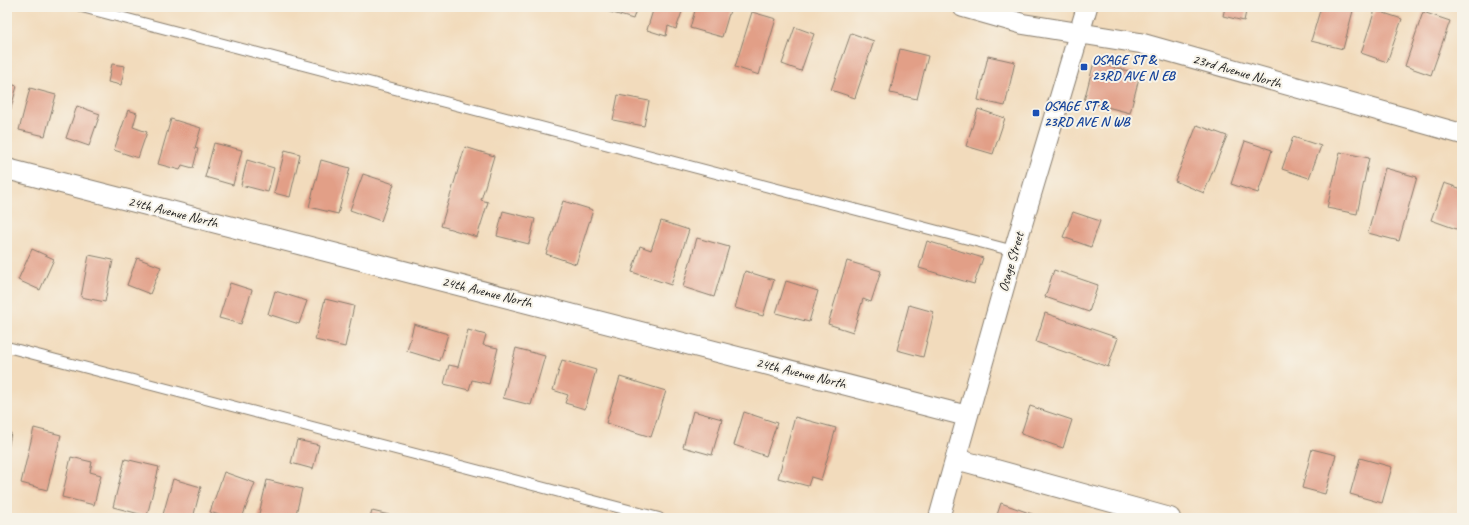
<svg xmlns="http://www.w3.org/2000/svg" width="1469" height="525" viewBox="0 0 1469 525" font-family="Caveat,sans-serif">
	<rect width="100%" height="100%" fill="#f7f3e8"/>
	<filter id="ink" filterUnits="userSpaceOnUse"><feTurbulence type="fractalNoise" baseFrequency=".025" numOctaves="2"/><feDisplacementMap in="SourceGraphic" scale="8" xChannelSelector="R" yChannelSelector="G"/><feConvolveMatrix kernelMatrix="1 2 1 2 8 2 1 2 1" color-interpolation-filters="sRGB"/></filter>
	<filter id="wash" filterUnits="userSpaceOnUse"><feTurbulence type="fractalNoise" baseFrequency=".012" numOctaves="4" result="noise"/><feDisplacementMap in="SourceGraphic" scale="16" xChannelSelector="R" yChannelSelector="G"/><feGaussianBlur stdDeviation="0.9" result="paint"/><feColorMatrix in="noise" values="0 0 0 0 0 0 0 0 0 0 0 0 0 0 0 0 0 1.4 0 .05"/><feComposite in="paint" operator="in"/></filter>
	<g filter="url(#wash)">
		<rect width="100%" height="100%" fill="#f2dbbc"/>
		<g id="blocks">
			<path fill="#e29f87" d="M604,7H637L633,19L603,10Z
				M654,7H686L685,10L683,9L676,29L668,26L666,36L647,30Z
				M696,7H731L722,37L690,28Z
				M1225,7H1247L1244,21L1223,16Z
				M1321,7H1354L1343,49L1311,41Z
				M1375,10L1402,19L1387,62L1361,53Z
				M752,12L776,19L759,75L735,67Z
				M1423,12L1450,21L1431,75L1405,66Z
				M795,27L814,34L801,71L782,64Z
				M851,33L874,41L855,98L831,90Z
				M900,49L928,56L917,99L890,93Z
				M988,56L1015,62L1005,106L978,100Z
				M1094,62L1140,74L1130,113L1084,101Z
				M112,64L125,66L121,85L108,82Z
				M7,83L17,86L7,123Z
				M30,88L56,95L45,136L19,130Z
				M618,95L649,101L644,126L613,120Z
				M77,106L100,114L89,146L66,138Z
				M978,109L1005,118L993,154L966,146Z
				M128,110L137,113L133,127L147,132L138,158L114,150Z
				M171,119L201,128L195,148L198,149L193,168L182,165L180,170L158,164Z
				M1197,125L1227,136L1204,193L1175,181Z
				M1293,137L1321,146L1309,178L1282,169Z
				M1245,141L1272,150L1258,193L1231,184Z
				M214,143L242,150L233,185L205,177Z
				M465,147L494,156L481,200L488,202L477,237L441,226Z
				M285,150L300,154L290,197L274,193Z
				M1340,152L1369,158L1357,214L1327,208Z
				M247,160L274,168L268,192L241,185Z
				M321,160L350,168L338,214L309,207Z
				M1385,168L1417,177L1399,241L1368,233Z
				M363,174L394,184L381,221L350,210Z
				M1444,183L1462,189V231L1431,220Z
				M563,201L593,210L576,264L546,254Z
				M503,211L535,219L529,244L497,236Z
				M1073,212L1100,221L1091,247L1063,237Z
				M661,221L689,230L671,285L632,272L640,246L651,250Z
				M697,238L729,247L714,297L683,287Z
				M927,241L983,258L974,284L919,268Z
				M32,249L54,259L40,290L18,280Z
				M89,255L113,260L105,302L81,297Z
				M137,258L161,267L150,294L127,285Z
				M847,261L881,271L871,302L863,299L853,332L828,324Z
				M1054,270L1098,285L1089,312L1045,297Z
				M745,271L774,280L763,316L735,308Z
				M786,281L818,291L809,322L776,313Z
				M230,283L252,290L241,324L219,318Z
				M275,291L307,301L299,324L268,314Z
				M325,299L354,306L345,347L315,340Z
				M909,305L934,312L923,357L897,350Z
				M1045,313L1118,338L1108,367L1036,342Z
				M414,324L448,334L440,361L407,351Z
				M468,330L486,335L483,345L498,348L489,384L472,380L469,390L444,384L449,365L458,367Z
				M516,348L545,356L531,405L503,398Z
				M562,360L596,370L585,409L565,403L568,395L553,390Z
				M620,377L666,391L651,437L606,423Z
				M1030,406L1072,420L1063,448L1021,434Z
				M693,411L722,419L712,455L683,447Z
				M744,412L777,423L766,456L734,445Z
				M795,417L836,428L821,480L811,477L808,486L778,478Z
				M34,428L61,435L47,490L21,483Z
				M7,432L11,433L8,449H7Z
				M297,440L319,445L313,469L291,463Z
				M1312,449L1336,455L1325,494L1302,488Z
				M71,457L92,462L90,472L101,475L94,505L62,497Z
				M1360,458L1392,467L1382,503L1350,494Z
				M125,459L159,467L147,516L113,507Z
				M224,472L255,483L242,518H228L210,512Z
				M173,479L201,487L193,518H162Z
				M267,480L302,489L295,518H258Z
				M1001,503L1043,518H996Z
				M372,511L398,517V518H370Z"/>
		</g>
	</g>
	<g filter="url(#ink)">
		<use href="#blocks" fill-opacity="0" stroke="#877c6c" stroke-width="1"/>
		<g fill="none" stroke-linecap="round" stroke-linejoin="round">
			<g stroke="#877c6c" stroke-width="12">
				<path id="lane" d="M82,7L1014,251
					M7,347L659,518"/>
			</g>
			<g stroke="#877c6c" stroke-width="22">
				<path id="street" d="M963,7L1023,24L1140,43L1462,134
					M7,169L967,416
					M956,459L1170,518
					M939,518L1014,251L1087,7"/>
			</g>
			<use href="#lane" stroke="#fff" stroke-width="10"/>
			<use href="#street" stroke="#fff" stroke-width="20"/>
		</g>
	</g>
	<g fill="#1a4fb4" stroke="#f7f3e8" stroke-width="1.5">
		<rect x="1080" y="63" width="8" height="8" rx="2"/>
		<rect x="1032" y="109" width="8" height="8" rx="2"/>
	</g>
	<g text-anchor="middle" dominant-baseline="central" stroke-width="4" stroke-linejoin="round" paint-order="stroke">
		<g font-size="14" font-weight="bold" fill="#164399" stroke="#f7f3e8" text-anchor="start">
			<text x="1092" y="59">OSAGE ST &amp;<tspan x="1092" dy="16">23RD AVE N EB</tspan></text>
			<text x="1044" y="105">OSAGE ST &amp;<tspan x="1044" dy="16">23RD AVE N WB</tspan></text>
		</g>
		<g font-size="14" fill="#1c1c1c" stroke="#f7f3e8">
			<text transform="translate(1237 71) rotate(16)">23rd Avenue North</text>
			<text transform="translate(173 212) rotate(14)">24th Avenue North</text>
			<text transform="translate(1011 262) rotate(-74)">Osage Street</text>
			<text transform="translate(487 292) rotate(14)">24th Avenue North</text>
			<text transform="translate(801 373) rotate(14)">24th Avenue North</text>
		</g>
	</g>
	<rect width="1469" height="525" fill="none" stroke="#f7f3e8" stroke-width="24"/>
</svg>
